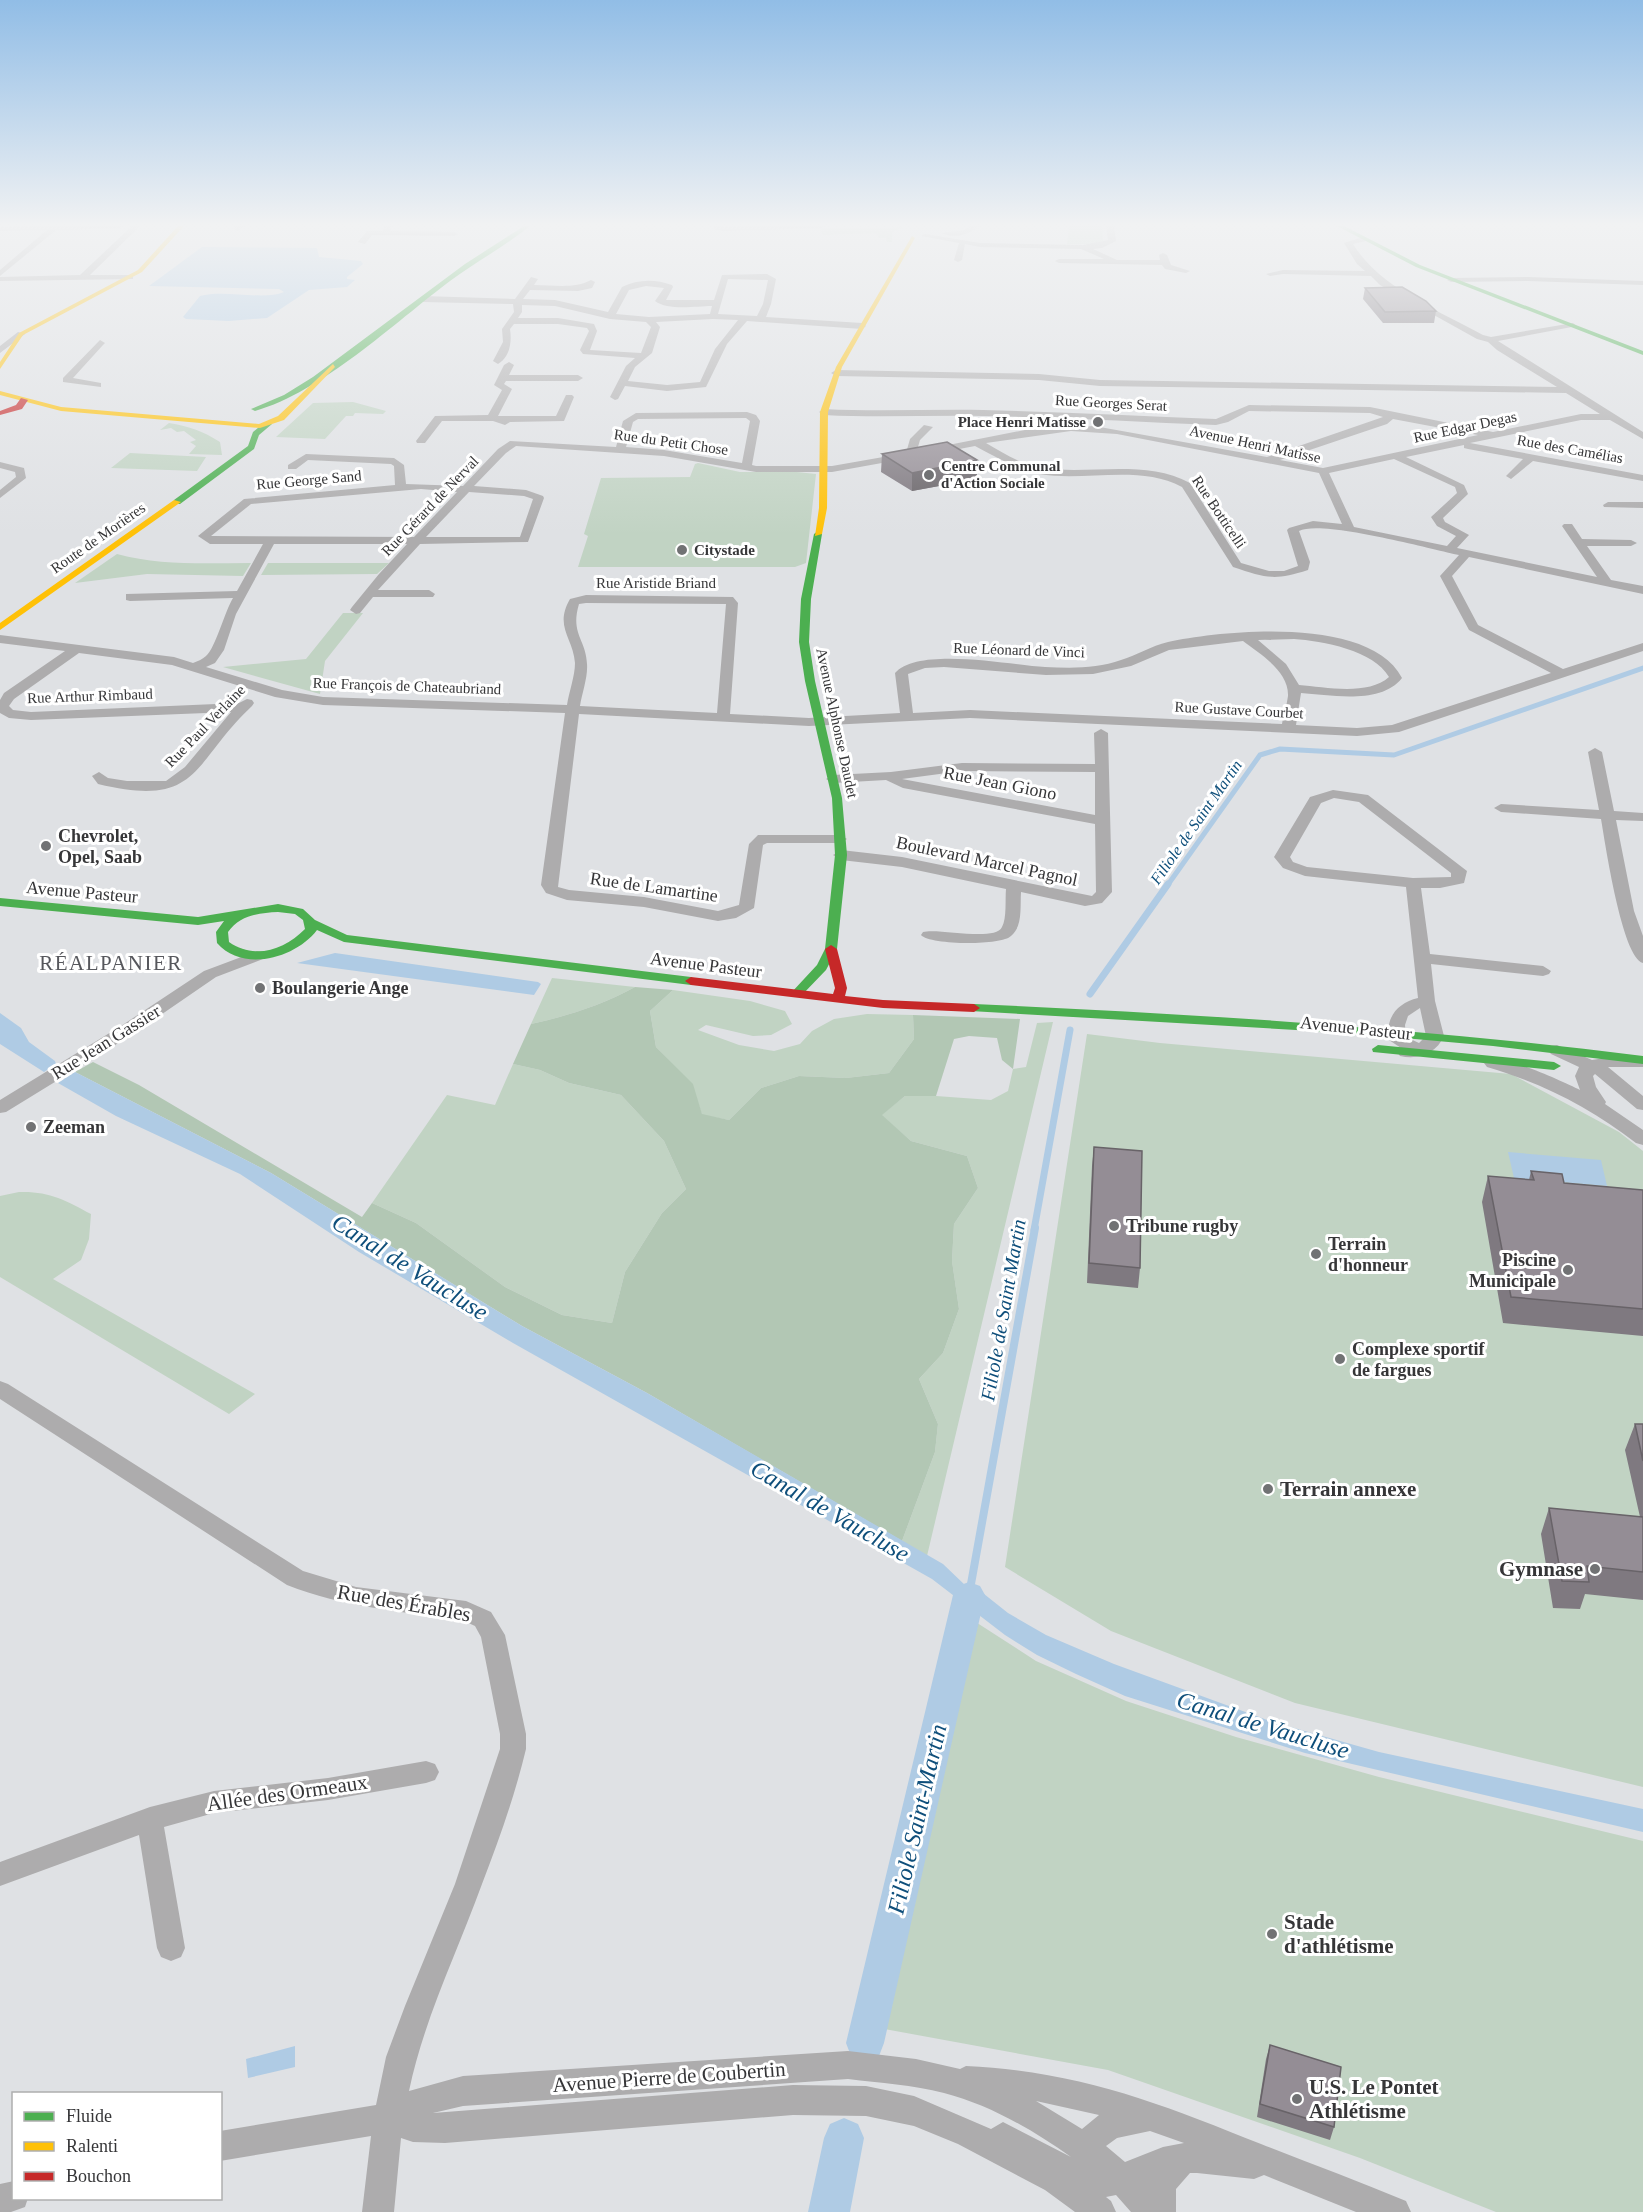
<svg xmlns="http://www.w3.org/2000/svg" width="1643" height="2212" viewBox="0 0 1643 2212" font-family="'Times New Roman',serif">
	<rect width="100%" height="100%" fill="#dfe1e4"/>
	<path fill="#c1d3c3" d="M1069,226H1102L1103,241L1088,244H1067Z
		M904,227L892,232V242H887L886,238H879L876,233L823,235L821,229Z
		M353,402L386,411L383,414L355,413L353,416H346L325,439L276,437L313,403Z
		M169,423C188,426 203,431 220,442L222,455L189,454L196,446L190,442L196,440L184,431L177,432L171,428L160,430Z
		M130,453L206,457L197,471L111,468Z
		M698,463L740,472H797L816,474L806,563L795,567H578L588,536L584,534L601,478L690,477L695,464Z
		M117,554C161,566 206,563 251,563L243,576L147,574L75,583Z
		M268,563H389L377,574L261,575Z
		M343,613H363L325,661L320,694L223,667L306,659Z
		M552,978L635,987C602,1005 568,1016 531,1024Z
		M673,990L750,1001L785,1011L792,1024L771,1035L753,1036L706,1025L698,1030L739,1045L774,1051L800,1044L812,1031L834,1019L867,1014L913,1015L914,1039L889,1073L846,1078L799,1076L761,1088L729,1120L702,1115L692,1084L656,1047L650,1011Z
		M1053,1022L927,1556L902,1541L935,1452L938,1424L919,1379L943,1353L959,1309L952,1261L954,1224L978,1188L967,1156L911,1141L881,1115L905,1096H936L991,1100L1008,1091L1013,1069L1026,1067L1037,1023Z
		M1087,1034L1160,1043L1511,1074L1619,1132L1643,1151V1787L1295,1703L1111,1631L1005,1567Z
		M513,1064L540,1070L569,1083L621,1095L664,1141L686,1189L662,1213L625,1272L612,1323L562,1315L505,1287L416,1223L372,1203L447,1095L495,1105Z
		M19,1192C49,1191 65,1200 91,1214L89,1239L81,1260L53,1279L255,1394L229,1414L0,1277V1196Z
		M971,1619L1036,1661L1126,1701L1236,1737L1379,1777L1643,1841V2212H1496L1360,2158L1108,2070L879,2028Z"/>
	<path fill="#b2c7b4" d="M635,987L673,990L650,1011L656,1047L693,1084L702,1114L729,1120L761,1088L799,1076L846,1078L889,1073L914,1039L913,1015L1020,1019L1013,1069L1002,1060L997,1038L969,1036L954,1039L936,1096H905L882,1115L911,1141L967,1156L978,1188L954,1224L952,1261L959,1309L943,1353L919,1379L938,1424L935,1452L902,1541L647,1393L522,1326L271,1173L75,1072L93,1062L139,1085L362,1217L372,1203L416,1223L505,1287L562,1315L612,1323L625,1272L662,1213L686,1189L664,1141L621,1095L569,1083L540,1070L513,1064L531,1024C568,1016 602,1005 635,987Z"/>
	<path fill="#afcbe4" d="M202,247L317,248L319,257L361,261L363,264L347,277V279L355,280L347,287L309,290L267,318L229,321L186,319L183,317L200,296C225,289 263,301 284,292L279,289L149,286Z
		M335,953L538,982L541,984L534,995L297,963Z
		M0,1013L21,1028L29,1042L55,1061L56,1064L44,1072L0,1044Z
		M75,1072L271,1173L522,1326L647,1393L943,1564L966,1586L979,1590L1008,1613L1046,1635L1114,1664L1273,1722L1379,1752L1643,1809V1832L1305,1753L1125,1696L1076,1674L1037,1655L1005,1635L932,1579L513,1343L359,1252L240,1174L116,1116L58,1083Z
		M1508,1152L1601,1160L1607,1186L1514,1178Z
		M295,2046V2067L248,2078L246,2059Z"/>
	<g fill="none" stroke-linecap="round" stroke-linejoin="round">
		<path stroke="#afcbe4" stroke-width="5" d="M1167,886L1260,755L1280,749L1394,755L1643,668"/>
		<path stroke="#afcbe4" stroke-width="7" d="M1090,994L1168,884
			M1034,1230L1070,1030"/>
		<path stroke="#afcbe4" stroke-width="8" d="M969,1595L1035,1228"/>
		<path fill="#afcbe4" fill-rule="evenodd" d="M969,1582L980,1586L985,1595L884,2043L879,2056L865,2062L851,2056L846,2043L953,1595L958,1586Z
			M844,2118L858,2124L864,2138L850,2212H808L824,2138L830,2124Z"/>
		<path fill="#adacad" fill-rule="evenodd" d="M124,226L120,228L56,230L0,276V270L47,230L0,231V227Z
			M132,226H140L90,275H133V279L0,281V277L80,275Z
			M237,226H245L238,231L234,229Z
			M384,226H392L390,231L454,232L458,234L454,236L372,235L365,244L358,242L367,231H383Z
			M713,226L724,227L826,226L822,228L724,231L715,230Z
			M970,226H979C969,235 954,239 942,233L964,230Z
			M1106,226H1114L1116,241L1102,248L1093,249L1117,260H1160L1159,255L1163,253L1167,255L1171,265L1190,271L1186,273L1165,269L1162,265L1059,263L1055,261L1059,259H1104L1081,249L980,247L965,244L962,260L958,262L954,260L959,243L921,236L925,234L980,243L1083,245L1108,240Z
			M1363,237H1366V241L1353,244C1381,289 1438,310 1483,335L1491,337L1573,323L1577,326L1498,341L1643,432V439L1610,420H1581L1470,443L1643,475V481L1533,461L1511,479L1506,476L1523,459L1468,449L1464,448V445L1406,457L1464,485L1468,494L1443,518L1445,522L1469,535L1457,548L1597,577L1562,526L1564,524H1572L1582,539L1631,540L1637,543L1631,546H1587L1611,580L1643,586V594L1469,557L1452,576L1478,625L1563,669L1643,643V651L1399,732L1357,736L970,718L809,726L579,714L558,887L569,890L644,897L718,911L739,905L749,844L758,835H840L847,839L840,843H767L763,845L754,908L736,918L718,921L644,907L567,900L546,893L541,885L565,713L323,705L275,697L172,665L79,653L14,699L9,706L13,710L31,712L239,703L247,699L252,700L254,703L252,706C191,763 201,809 98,784L92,776L99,772L108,778L127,781H166L185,767L231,712L31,720L9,718L0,713V700L4,693L65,651L0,643V635L174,657L193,663C198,661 203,659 206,656C215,649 225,611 233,598L130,601L126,600V594L237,591L263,544H210L198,536L244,499L395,485L394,466L391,464L308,460L296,469H288V465L306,454L394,458L404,465L406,484L463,486L498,449L510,441L616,447L623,421L636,413L747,412L756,415L760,421L752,465L756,466H832L906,453L910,439L924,425L933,427L920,440L915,457L832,472H756L664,456L516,446L506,453L474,486L526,490L543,496L544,498L528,542L420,544L378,590H429L435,594L433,597H373L360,613L356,614L350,610L352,607L379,574L407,544H274L236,614L224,650L215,663L206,667L282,690L323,697L567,705C569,692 575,676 575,663C573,637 554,627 570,599L586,595L733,597L738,603L730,714L809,718L900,713L895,673C918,646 1011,665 1045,667C1070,668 1097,669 1121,660C1137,655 1151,646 1168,642C1225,630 1370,616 1402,678C1381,705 1331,695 1301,693L1296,725L1357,728L1392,725L1551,673L1469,630L1440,576L1459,555C1430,549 1321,519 1299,531L1310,562L1308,570C1274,581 1266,578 1233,567L1182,487C1139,464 1085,482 1039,474C1016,469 996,457 975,446L933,454L928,451L933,448L1025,430L1094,426L1267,457L1383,417L1370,413L1249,411L1228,422L1216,425C1139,422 1061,417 983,416C930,415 877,418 824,415L819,412L824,409C877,412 930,409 983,410C1061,412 1139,416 1216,419L1249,405L1370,407L1493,432L1581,414H1600L1566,393L1100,386L1039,380L836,376L831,373L836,370L1039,374L1100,380L1557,387L1497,350L1488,342L1477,339L1380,285L1371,276L1283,274L1270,276L1266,274L1283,270L1365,271L1357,264L1344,243ZM746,418L750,421L742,463L664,450L626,447L633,422L638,419ZM1393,419L1478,435L1323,468L1280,460L1387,424ZM1071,431L1117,434L1319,473L1342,524L1313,521L1289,528L1287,530L1298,566L1284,571H1269L1241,563L1190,483C1145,459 1090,475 1042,468C1022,465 1003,453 986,443ZM1394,459L1455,487L1457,493L1431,517L1437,526L1456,536L1447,546L1354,527L1329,473ZM421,489L457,492L414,537L211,536L251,504ZM469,492L524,496L533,499L520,537H426ZM586,603L726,604L717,713L580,706C582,693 588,677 587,664C586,639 570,634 579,604ZM1294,639C1322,641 1374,650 1389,677C1368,696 1325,687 1299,685L1286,664L1258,640ZM1243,641C1260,654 1289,671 1288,696C1287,705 1283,715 1282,724L970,710L913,713L908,674L925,668L944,667L1046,675L1093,674L1131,666L1169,650Z
			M767,274L776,279L771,304L766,317L862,323L866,326L862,329L747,321L727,344L706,387L667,391L625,386L618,399L615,400L610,397L626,366L635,358L583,354L580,350L589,331L587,328L558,324H514L510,329C512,342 510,357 498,364L493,361L503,342L502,329L514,312L513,304L423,302L419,299L423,296L515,299L531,277L538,279L534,285C554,285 575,289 591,280L595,282L592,288L578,291L530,290L523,299L555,300L608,312L622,287C638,279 655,279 672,285L673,287L666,300H714L722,275ZM728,279L768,280L763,304L757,316L718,314ZM646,286L664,288L655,301C668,311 696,306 712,306L710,314L649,317L616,314L629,290ZM522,305L555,306L610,319L646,322L651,327L641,353L590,350L597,331L594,324L558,318H518L522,312ZM713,319L738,320L715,349L700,382L667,385L628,381L635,367L652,353L660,327L656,322Z
			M1528,277L1643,281V285L1528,281L1451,282L1447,280L1451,278Z
			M18,332L25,334L0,353V346Z
			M100,340L105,343L103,345L73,378L101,383V387L63,382V378Z
			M509,362L514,365L509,375H578L583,378L578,381H506L504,384L512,389L498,416H556L566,395H572L574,397L564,421L510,422L505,425L493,421H442L425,443H417L416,441L435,416L488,415L502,390L494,385L504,365Z
			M0,462L24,468L26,478L0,498V490L16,477L15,472L0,468Z
			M1608,502H1643V508L1604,507L1603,505Z
			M1101,729L1108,733L1112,892L1102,903L1085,906L1021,892C1020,907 1023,926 1011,936C1001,946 929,945 921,935L923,932C939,928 995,942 1002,927C1007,918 1005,899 1006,889L902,867L841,860L833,855L841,850L902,857L1092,896L1096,892L1095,824L903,788L886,780L833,783L826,779L833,775L891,772L962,763L1095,764L1094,733ZM962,771L1095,772V815L902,779Z
			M1595,748L1602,752L1614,811L1643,813V821L1616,820L1634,911L1643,936V963C1622,958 1605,842 1601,819L1501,812L1494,808L1501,804L1599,810L1588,752Z
			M1333,790L1368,795L1467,871L1464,883L1440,888H1421L1430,954L1543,966L1551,971L1549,974L1543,976L1431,964L1435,1001L1444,1036C1436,1054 1418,1060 1400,1056L1397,1052L1401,1048L1389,1040C1385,1018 1397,1003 1418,998L1406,887L1305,876L1283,868L1274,857L1310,797ZM1334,798L1359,802L1451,873V877L1413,878L1307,867L1293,862L1290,857L1321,803ZM1420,1008L1426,1036L1419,1043L1406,1037L1405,1025L1408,1016Z
			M257,951L263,953L265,956L263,959L216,977L133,1034L6,1112L0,1113V1100L121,1026L204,971Z
			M1557,1045L1592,1060L1617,1056L1643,1057V1067H1608L1643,1096V1110L1637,1109L1595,1074L1593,1076L1596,1087L1606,1102L1605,1104L1643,1130V1145L1636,1143C1591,1108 1542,1083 1487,1067L1484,1063L1487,1059C1506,1055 1561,1081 1580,1090L1575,1076L1579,1067L1551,1054L1548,1050L1551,1046Z
			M0,1381L8,1384L303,1571L356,1587L466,1601L491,1612L505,1635L526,1734V1749C515,1795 499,1840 482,1884C457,1953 424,2019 409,2091L463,2076L848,2051L916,2059L960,2069L966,2066C1078,2071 1159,2103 1261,2144C1309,2163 1358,2181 1406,2201L1411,2212H1356L1264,2175L1254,2179L1197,2173H1190L1176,2189V2212H1131L1116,2195L1106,2197L1111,2201L1116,2212H1075L1045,2190L958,2144L914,2126L866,2116L793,2115L445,2143L413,2142L401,2138L394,2212H362L371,2136L220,2161V2131L376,2105L386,2057L405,2006L455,1884L500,1749V1734L481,1637L475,1626L462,1620C403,1612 343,1607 287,1585L0,1399ZM848,2079C880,2083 913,2085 944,2093C990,2105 1033,2130 1071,2157L1003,2122L991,2129L914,2096L866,2086L793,2085L433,2113L463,2106ZM1036,2101L1099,2115L1082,2129ZM1150,2131L1184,2143L1163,2147L1125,2162L1106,2146L1117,2138Z
			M426,1761L435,1764L439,1772L435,1780L426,1783L328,1800L214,1813L164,1827L185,1948L181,1957L171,1961L161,1957L157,1948L139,1835L0,1886V1862L150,1807L214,1791L328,1778Z
			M14,2181V2198H28L25,2207L11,2212H0V2184Z"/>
		<path fill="#4caf50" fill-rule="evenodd" d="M524,226H530C505,246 476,262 450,281C394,323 322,392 255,411L251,409L284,395L313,377L465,264Z
			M1337,226H1344L1420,265L1643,351V355L1416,267Z
			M265,422L272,424L259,435L254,449L180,504H174V500L248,446L253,432Z
			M818,531L822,534L811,599L809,642L815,681L842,798L847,855L837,949L826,970L801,996L797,997L791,993L817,965L825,949L835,855L832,798L805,681L799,642L801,599L814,534Z
			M0,898L198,917L278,904L303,909L315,920L347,935L691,977L697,981L691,985L344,942L317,930C296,958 243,973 217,943L216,932L224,921L198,925L0,906ZM278,912L295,914L303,920L305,929C284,950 255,960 229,942L228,932C240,915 259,913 278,912Z
			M974,1004C1198,1014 1421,1028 1643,1056V1064L1493,1046L1348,1033L970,1011L968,1008L970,1005Z
			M1378,1045L1554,1062L1561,1066L1554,1070L1373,1052L1372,1049Z"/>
		<path fill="#ffc107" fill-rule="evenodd" d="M178,226H184L142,272L23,335L0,369V362L19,333L138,270Z
			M912,236L915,238L842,367L828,412L827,508L822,534L815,536L819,508L820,412L836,367Z
			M333,364L335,367L284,420L260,428L61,411L0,395V391L61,407L259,424L278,416Z
			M174,500L181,502L0,630V623Z"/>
		<path fill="#c62828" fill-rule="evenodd" d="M21,398L28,400L22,409L0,415V411L16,405Z
			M831,945L837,949L847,988L845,996L883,1000L974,1004L980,1008L974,1012L883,1008L691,985L685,981L691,977L833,994L835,988L825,949Z"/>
	</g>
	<path fill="#7f7980" d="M1365,288L1436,311L1434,323H1383L1363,299Z
		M882,454L977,479L912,491L881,472Z
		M1094,1147L1140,1268L1138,1288L1087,1283L1092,1166Z
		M1531,1171L1564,1183L1643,1190V1336L1503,1323L1482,1202L1488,1176L1529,1180Z
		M1635,1424H1643V1600L1585,1594L1580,1609L1553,1608L1541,1534L1549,1508L1640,1517L1625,1450Z
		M1270,2045L1334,2127L1330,2140L1257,2117L1266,2059Z"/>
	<path fill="#686368" d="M977,460V479L912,491V473Z"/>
	<path fill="#948d95" stroke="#686368" stroke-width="1.5" d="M1402,287L1426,301L1436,311L1385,312L1365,288Z
		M947,442L977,460L912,473L882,454Z
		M1094,1147L1142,1151L1140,1268L1089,1263Z
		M1531,1171L1562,1174L1564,1183L1643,1190V1309L1511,1297L1488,1176L1534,1180Z
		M1635,1424H1643V1461Z
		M1549,1508L1643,1517V1572L1587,1566L1589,1582L1562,1581Z
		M1270,2045L1341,2067L1334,2127L1260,2104Z"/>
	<linearGradient id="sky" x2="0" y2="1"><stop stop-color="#91bde6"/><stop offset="0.42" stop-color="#f1f2f3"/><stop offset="1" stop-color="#f1f2f3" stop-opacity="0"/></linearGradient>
	<rect width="1643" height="535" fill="url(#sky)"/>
	<g fill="#717274" stroke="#fff" stroke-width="2">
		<circle cx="1098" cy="422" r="6"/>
		<circle cx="929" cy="475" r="6"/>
		<circle cx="682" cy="550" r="6"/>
		<circle cx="46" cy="846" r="6"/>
		<circle cx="260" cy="988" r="6"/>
		<circle cx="31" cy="1127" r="6"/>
		<circle cx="1114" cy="1226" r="6"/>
		<circle cx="1316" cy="1254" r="6"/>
		<circle cx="1568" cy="1270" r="6"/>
		<circle cx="1340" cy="1359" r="6"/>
		<circle cx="1268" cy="1489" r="6"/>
		<circle cx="1595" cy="1569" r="6"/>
		<circle cx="1272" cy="1934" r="6"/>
		<circle cx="1297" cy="2099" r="6"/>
	</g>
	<g text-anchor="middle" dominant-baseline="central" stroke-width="6" stroke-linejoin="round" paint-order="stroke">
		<g font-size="15" fill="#363638" stroke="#fff">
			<text transform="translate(1111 403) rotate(3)">Rue Georges Serat</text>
			<text transform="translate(1465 427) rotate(-12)">Rue Edgar Degas</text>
			<text transform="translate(671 442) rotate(8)">Rue du Petit Chose</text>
			<text transform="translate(1255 444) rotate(12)">Avenue Henri Matisse</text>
			<text transform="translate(1570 449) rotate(10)">Rue des Camélias</text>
			<text transform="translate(309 480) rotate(-5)">Rue George Sand</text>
			<text transform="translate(430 506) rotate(-46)">Rue Gérard de Nerval</text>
			<text transform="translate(1219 512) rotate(56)">Rue Botticelli</text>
			<text transform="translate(98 538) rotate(-35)">Route de Morières</text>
			<text x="656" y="583">Rue Aristide Briand</text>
			<text transform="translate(1019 650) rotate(2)">Rue Léonard de Vinci</text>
			<text transform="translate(407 686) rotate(2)">Rue François de Chateaubriand</text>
			<text transform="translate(90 696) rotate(-2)">Rue Arthur Rimbaud</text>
			<text transform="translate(1239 710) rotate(3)">Rue Gustave Courbet</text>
			<text transform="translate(837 723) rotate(78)">Avenue Alphonse Daudet</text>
			<text transform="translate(205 726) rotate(-46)">Rue Paul Verlaine</text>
		</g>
		<g font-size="15" font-weight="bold" fill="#363638" stroke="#fff" text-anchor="start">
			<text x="1086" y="422" text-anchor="end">Place Henri Matisse</text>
			<text x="941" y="466">Centre Communal<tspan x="941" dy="17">d'Action Sociale</tspan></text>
			<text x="694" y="550">Citystade</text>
		</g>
		<g font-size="16" font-style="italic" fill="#0f4f7b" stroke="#fff">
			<text transform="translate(1196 822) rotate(-55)">Filiole de Saint Martin</text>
		</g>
		<g font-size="18" fill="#363638" stroke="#fff">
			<text transform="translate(1000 783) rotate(11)">Rue Jean Giono</text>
			<text transform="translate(987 861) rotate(12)">Boulevard Marcel Pagnol</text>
			<text transform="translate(654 887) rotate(8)">Rue de Lamartine</text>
			<text transform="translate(82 892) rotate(5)">Avenue Pasteur</text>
			<text transform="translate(706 965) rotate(7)">Avenue Pasteur</text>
			<text transform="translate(1356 1028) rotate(6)">Avenue Pasteur</text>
			<text transform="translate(106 1042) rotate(-32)">Rue Jean Gassier</text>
		</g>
		<g font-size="18" font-weight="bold" fill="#363638" stroke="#fff" text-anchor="start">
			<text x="58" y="836">Chevrolet,<tspan x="58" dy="21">Opel, Saab</tspan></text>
			<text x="272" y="988">Boulangerie Ange</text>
			<text x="43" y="1127">Zeeman</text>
			<text x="1126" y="1226">Tribune rugby</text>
			<text x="1328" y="1244">Terrain<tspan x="1328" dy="21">d'honneur</tspan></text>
			<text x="1556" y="1260" text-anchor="end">Piscine<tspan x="1556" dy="21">Municipale</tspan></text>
			<text x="1352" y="1349">Complexe sportif<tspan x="1352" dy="21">de fargues</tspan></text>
		</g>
		<g font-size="20" font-style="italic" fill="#0f4f7b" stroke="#fff">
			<text transform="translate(1003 1310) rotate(-80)">Filiole de Saint Martin</text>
		</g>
		<g font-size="21" letter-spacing="1.5" fill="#56575c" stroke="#fff">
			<text x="111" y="963">RÉALPANIER</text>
		</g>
		<g font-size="21" font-weight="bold" fill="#363638" stroke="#fff" text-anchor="start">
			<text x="1280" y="1489">Terrain annexe</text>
			<text x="1583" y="1569" text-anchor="end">Gymnase</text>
			<text x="1284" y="1922">Stade<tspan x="1284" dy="24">d'athlétisme</tspan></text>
			<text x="1309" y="2087">U.S. Le Pontet<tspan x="1309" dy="24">Athlétisme</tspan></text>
		</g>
		<g font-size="21" fill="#363638" stroke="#fff">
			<text transform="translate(404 1603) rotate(10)">Rue des Érables</text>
			<text transform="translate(287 1793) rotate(-8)">Allée des Ormeaux</text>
			<text transform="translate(669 2077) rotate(-4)">Avenue Pierre de Coubertin</text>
		</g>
		<g font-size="24" font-style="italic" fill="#0f4f7b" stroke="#fff">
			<text transform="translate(410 1267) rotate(32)">Canal de Vaucluse</text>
			<text transform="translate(830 1511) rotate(30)">Canal de Vaucluse</text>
			<text transform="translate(1263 1725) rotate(17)">Canal de Vaucluse</text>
			<text transform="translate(917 1819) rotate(-77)">Filiole Saint-Martin</text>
		</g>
	</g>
	<rect x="12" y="2092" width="210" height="108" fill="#ffffff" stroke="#afafaf" stroke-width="1.5"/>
	<rect x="24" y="2112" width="30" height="9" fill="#4caf50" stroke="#afafaf" stroke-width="1.5"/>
	<text x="66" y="2122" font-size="18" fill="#363638">Fluide</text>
	<rect x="24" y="2142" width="30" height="9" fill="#ffc107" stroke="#afafaf" stroke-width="1.5"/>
	<text x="66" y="2152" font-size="18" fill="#363638">Ralenti</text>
	<rect x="24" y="2172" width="30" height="9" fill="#c62828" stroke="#afafaf" stroke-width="1.5"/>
	<text x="66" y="2182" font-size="18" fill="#363638">Bouchon</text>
</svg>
